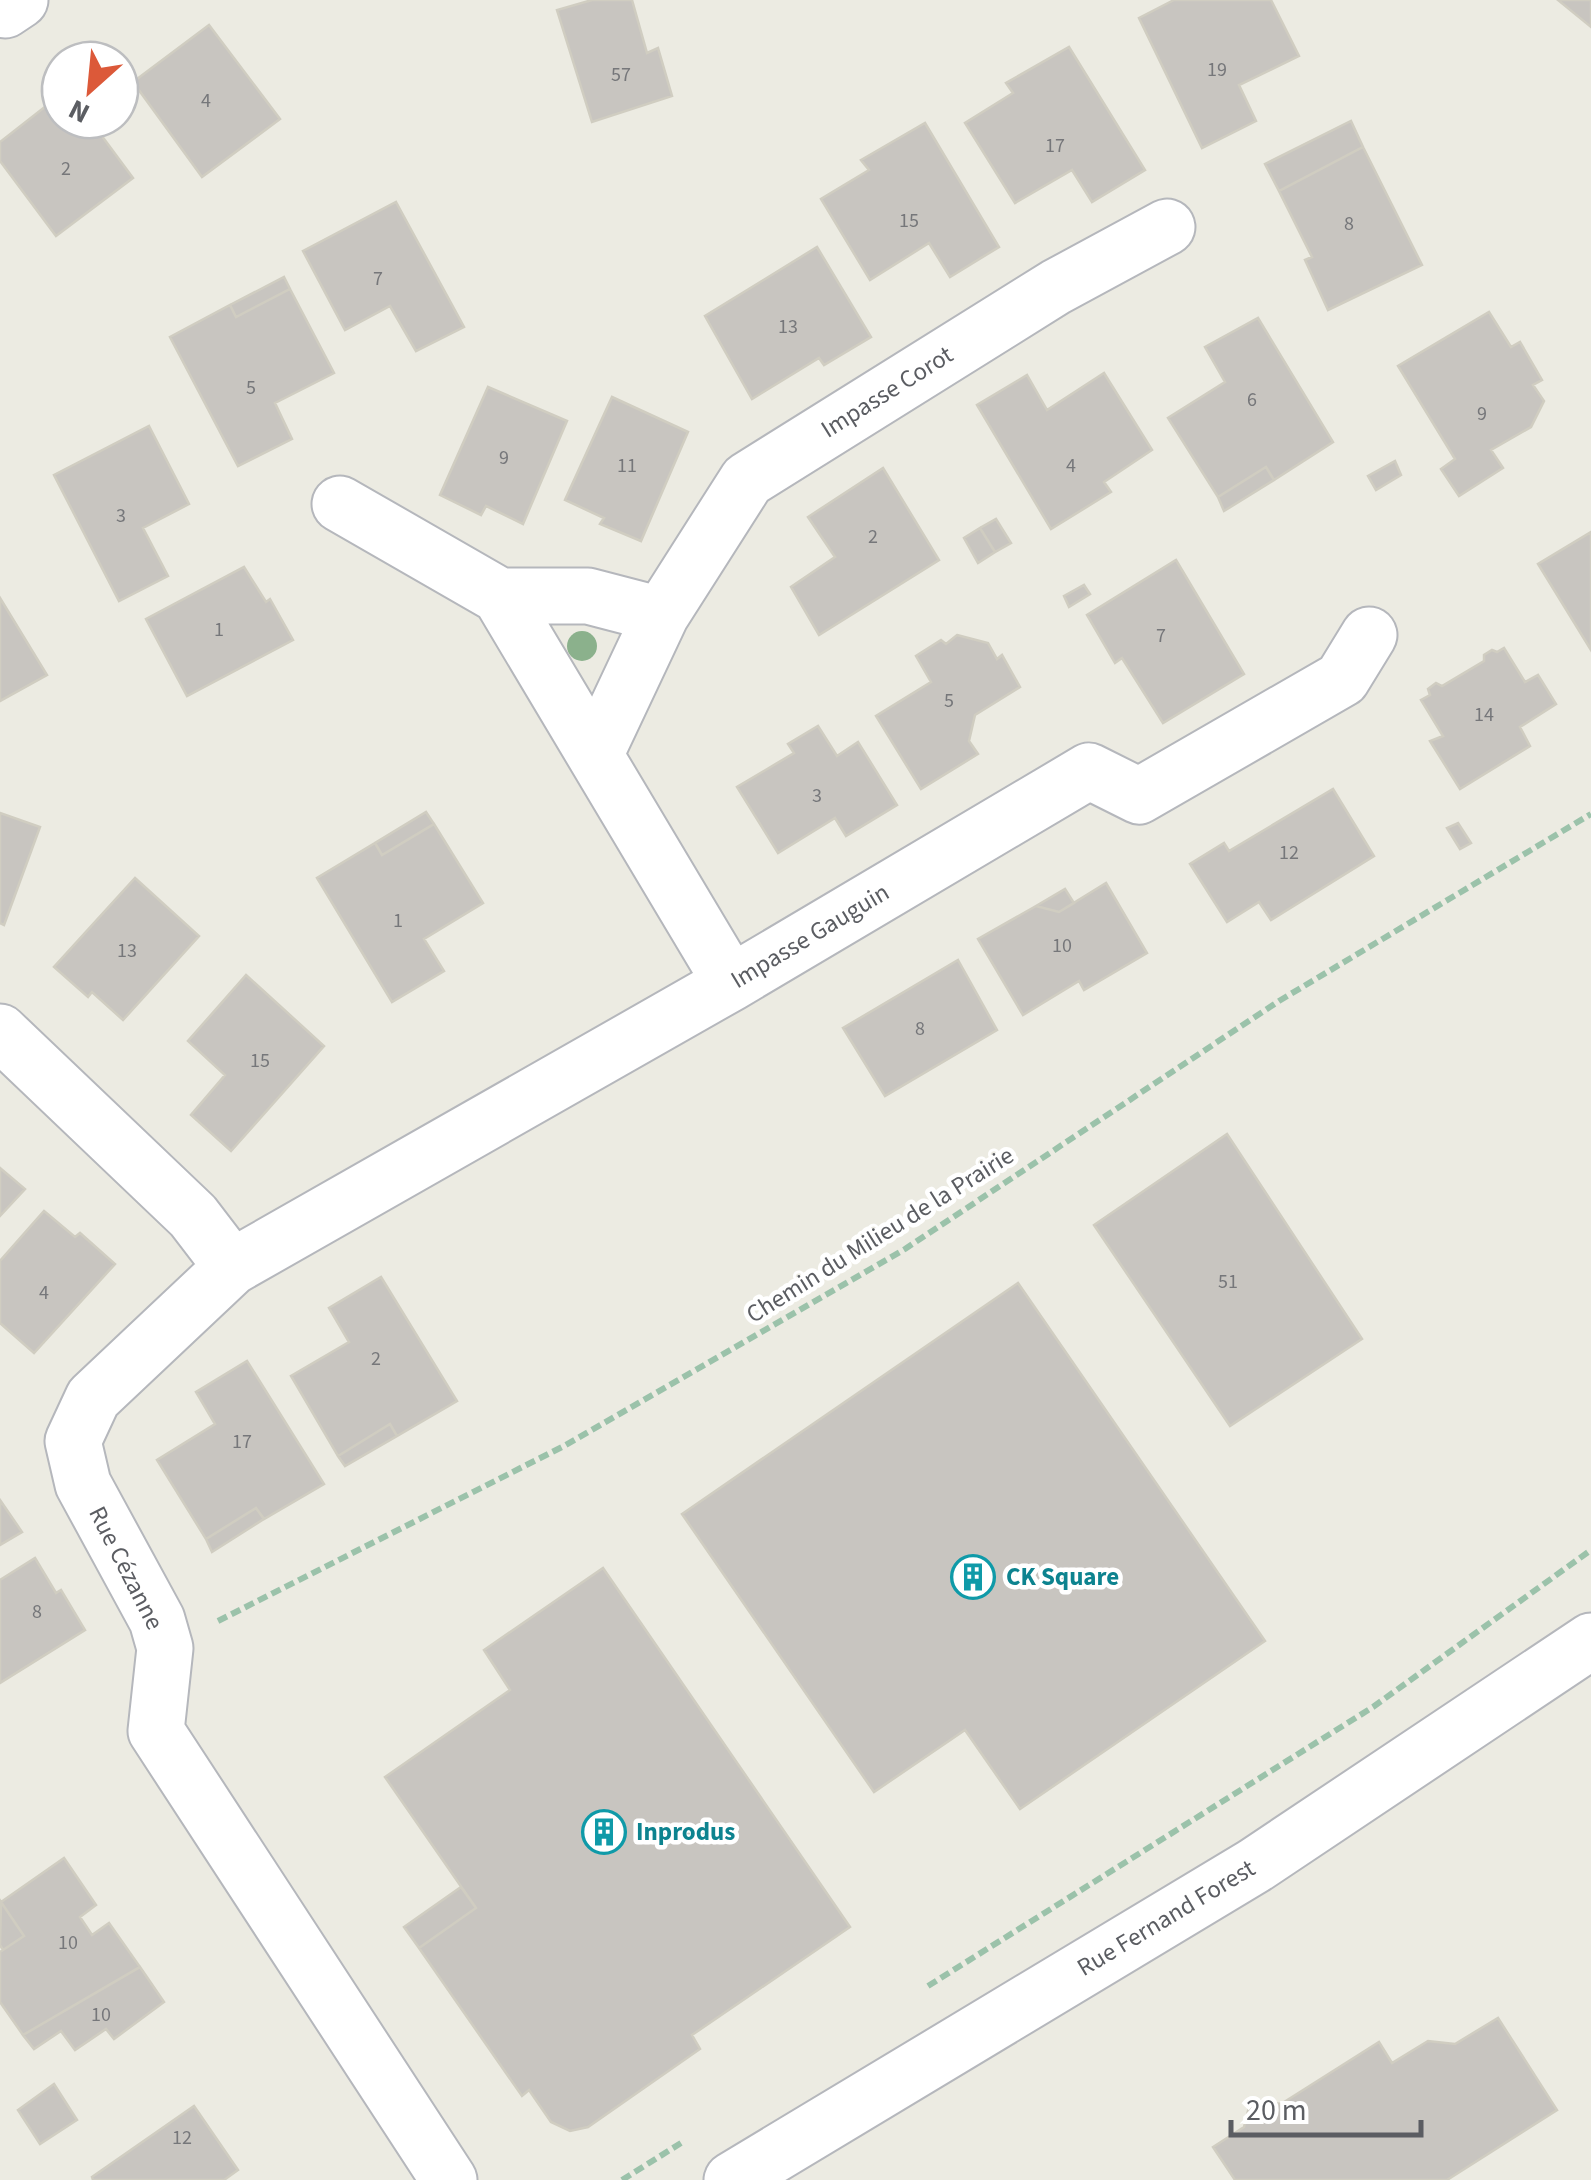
<svg xmlns="http://www.w3.org/2000/svg" width="1591" height="2180" viewBox="0 0 1591 2180" font-family="'Source Sans 3',sans-serif">
	<rect width="100%" height="100%" fill="#ecebe2"/>
	<path fill="#c8c5c0" stroke="#d0cdc1" stroke-width="2.5" d="M592,0H632L647,53L658,48L672,96L592,122L557,10Z
		M1174,0H1271L1299,56L1239,85L1256,121L1202,148L1139,18Z
		M1558,0H1591V27Z
		M209,25L280,119L202,177L133,82Z
		M1069,47L1145,170L1092,202L1072,170L1015,203L965,123L1013,93L1006,83Z
		M60,95V120H90L133,178L56,236L0,161V142Z
		M1351,121L1363,147L1279,191L1265,164Z
		M925,123L999,247L950,277L929,243L870,280L821,199L869,170L861,160Z
		M1363,147L1422,265L1328,310L1305,260L1312,257L1279,191Z
		M396,202L464,327L416,351L390,306L345,330L303,251Z
		M817,247L871,337L824,365L819,358L752,399L705,316Z
		M284,277L290,289L236,317L230,305Z
		M290,289L334,373L275,403L292,439L238,466L170,337L230,305L236,317Z
		M1489,312L1511,347L1520,342L1542,380L1533,385L1544,401L1531,427L1491,450L1503,468L1459,496L1441,469L1455,459L1398,366Z
		M1258,318L1333,442L1274,480L1266,467L1218,497L1168,418L1225,382L1205,347Z
		M1104,373L1152,450L1104,482L1111,492L1051,529L977,405L1027,375L1047,410Z
		M488,387L567,421L523,524L486,506L481,515L440,495Z
		M612,397L688,432L641,541L600,524L604,518L565,500Z
		M149,426L189,504L143,528L168,576L119,601L54,475Z
		M1395,461L1401,475L1376,490L1368,476Z
		M1266,467L1274,480L1224,511L1218,497Z
		M883,468L939,560L819,635L791,587L835,557L808,517Z
		M996,519L1011,543L995,552L980,528Z
		M980,528L995,552L978,563L964,538Z
		M1591,532V650L1538,564Z
		M1176,560L1244,674L1163,723L1122,658L1115,663L1087,615Z
		M244,567L266,602L270,599L293,640L187,696L146,619Z
		M1084,585L1090,594L1069,607L1064,596Z
		M0,598L47,675L0,701Z
		M957,635L988,643L997,659L1002,655L1020,687L975,715L969,741L978,754L921,789L876,716L931,682L916,656L941,640L946,644Z
		M1504,648L1525,682L1538,675L1556,704L1520,727L1530,746L1460,789L1430,741L1443,736L1421,700L1430,695L1428,689L1436,683L1442,686L1484,661V655L1492,650L1497,652Z
		M818,726L837,756L858,742L897,805L846,836L835,818L778,853L737,787L794,753L788,744Z
		M1333,789L1374,856L1271,920L1259,902L1227,922L1190,864L1224,843L1229,851Z
		M426,812L434,824L382,855L375,843Z
		M0,813L40,827L4,925L0,923Z
		M1458,823L1471,843L1460,849L1447,828Z
		M434,824L483,903L424,939L444,971L392,1002L317,878L375,843L382,855Z
		M135,878L199,936L123,1020L92,992L88,997L54,967Z
		M1106,883L1147,953L1084,990L1079,981L1023,1015L978,939L1036,906L1059,912Z
		M1065,889L1074,903L1059,912L1036,906Z
		M958,960L997,1030L885,1096L843,1028Z
		M246,975L324,1046L231,1151L191,1115L225,1075L188,1041Z
		M1227,1134L1362,1339L1230,1426L1094,1225Z
		M0,1168L25,1189L0,1216Z
		M44,1211L75,1237L80,1233L115,1264L34,1353L0,1323V1261Z
		M381,1277L457,1401L397,1436L390,1424L338,1456L291,1376L349,1342L329,1308Z
		M1018,1283L1265,1641L1020,1809L965,1730L874,1792L682,1514Z
		M247,1361L324,1484L264,1519L256,1508L206,1539L157,1460L215,1424L196,1392Z
		M390,1424L397,1436L345,1466L338,1456Z
		M0,1500L22,1532L0,1545Z
		M256,1508L264,1519L212,1552L206,1539Z
		M35,1558L56,1593L61,1590L85,1630L0,1683V1580Z
		M603,1568L850,1927L692,2035L700,2049L588,2127L570,2131L551,2122L529,2090L522,2096L419,1948L476,1908L385,1777L510,1690L484,1650Z
		M64,1858L96,1905L80,1917L92,1935L109,1923L140,1967L23,2035L0,2002V1952L24,1936L1,1902Z
		M461,1887L476,1908L419,1948L404,1927Z
		M1,1902L24,1936L3,1950L0,1945Z
		M140,1967L164,2002L114,2039L106,2029L75,2050L61,2031L34,2049L23,2035Z
		M1498,2018L1557,2110L1447,2180H1235L1213,2147L1244,2127L1251,2099L1281,2104L1379,2042L1392,2063L1428,2041L1455,2044Z
		M54,2084L77,2120L40,2144L18,2110Z
		M194,2106L238,2170L224,2180H93L92,2177Z"/>
	<g fill="none" stroke-linecap="round" stroke-linejoin="round">
		<g stroke="#b5b7bc" stroke-width="59">
			<path id="minor" d="M0,7L5,10L20,0
				M340,504L500,596L731,983
				M500,596H588L661,615
				M595,755L661,615L747,480L1056,287L1167,227
				M0,1032L193,1216L232,1267L93,1398L73,1441L83,1484L157,1620L165,1648L156,1731L449,2180
				M232,1267L731,983L1089,771L1139,796L1342,679L1369,635"/>
		</g>
		<g stroke="#b5b7bc" stroke-width="59">
			<path id="tertiary" d="M732,2180L1254,1866L1591,1641"/>
		</g>
		<path stroke="#9bc2aa" stroke-width="6" stroke-dasharray="10 5" stroke-linecap="butt" d="M218,1621L564,1446L905,1249L1279,1001L1591,814
			M928,1986L1373,1707L1591,1550
			M622,2180L681,2143"/>
		<use href="#minor" stroke="#fff" stroke-width="55"/>
		<use href="#tertiary" stroke="#fff" stroke-width="55"/>
	</g>
	<circle fill="#8bb18c" cx="582" cy="646" r="15"/>
	<defs>
		<g id="building-ring" transform="scale(2.25)"><circle r="9.5" fill="#fff" stroke="#0f9aa8" stroke-width="1.5"/><path d="M-4-6H4V6H1V3H-1V6H-4ZM-2.5-4.3h1.7v1.8h-1.7ZM.8-4.3h1.7v1.8H.8ZM-2.5-1h1.7V.8h-1.7ZM.8-1h1.7V.8H.8Z" fill="#0f9aa8"/></g>
	</defs>
	<g fill-rule="evenodd">
		<use href="#building-ring" x="973" y="1577"/>
		<use href="#building-ring" x="604" y="1832"/>
	</g>
	<g text-anchor="middle" dominant-baseline="central" stroke-width="9" stroke-linejoin="round" paint-order="stroke">
		<g font-size="20" fill="#76777a">
			<text x="1217" y="70">19</text>
			<text x="621" y="75">57</text>
			<text x="206" y="101">4</text>
			<text x="1055" y="146">17</text>
			<text x="66" y="169">2</text>
			<text x="909" y="221">15</text>
			<text x="1349" y="224">8</text>
			<text x="378" y="279">7</text>
			<text x="788" y="327">13</text>
			<text x="251" y="388">5</text>
			<text x="1252" y="400">6</text>
			<text x="1482" y="414">9</text>
			<text x="504" y="458">9</text>
			<text x="627" y="466">11</text>
			<text x="1071" y="466">4</text>
			<text x="121" y="516">3</text>
			<text x="873" y="537">2</text>
			<text x="219" y="630">1</text>
			<text x="1161" y="636">7</text>
			<text x="949" y="701">5</text>
			<text x="1484" y="715">14</text>
			<text x="817" y="796">3</text>
			<text x="1289" y="853">12</text>
			<text x="398" y="921">1</text>
			<text x="1062" y="946">10</text>
			<text x="127" y="951">13</text>
			<text x="920" y="1029">8</text>
			<text x="260" y="1061">15</text>
			<text x="1228" y="1282">51</text>
			<text x="44" y="1293">4</text>
			<text x="376" y="1359">2</text>
			<text x="242" y="1442">17</text>
			<text x="37" y="1612">8</text>
			<text x="68" y="1943">10</text>
			<text x="101" y="2015">10</text>
			<text x="182" y="2138">12</text>
		</g>
		<g font-size="25" fill="#5b5d62" stroke="#fff">
			<text transform="translate(887 392) rotate(-32)">Impasse Corot</text>
			<text transform="translate(810 936) rotate(-31)">Impasse Gauguin</text>
			<text transform="translate(880 1235) rotate(-32)">Chemin du Milieu de la Prairie</text>
			<text transform="translate(126 1568) rotate(63)">Rue Cézanne</text>
			<text transform="translate(1166 1918) rotate(-31)">Rue Fernand Forest</text>
		</g>
		<g font-size="25" font-weight="bold" fill="#0d838f" stroke="#fff" text-anchor="start">
			<text x="1006" y="1577">CK Square</text>
			<text x="636" y="1832">Inprodus</text>
		</g>
	</g>
	<g transform="translate(90 90) rotate(207)"><circle r="48" fill="#ffffff" stroke="#bdbec0" stroke-width="2.5"/>
	<path d="M0-8L18 38L0 25L-18 38Z" fill="#dc5939"/>
	<text y="-15" font-size="28" font-weight="bold" text-anchor="middle" fill="#5b5d62">N</text>
	</g>
	<path d="M1231 2120v15h190v-15" fill="none" stroke="#5b5d62" stroke-width="5"/>
	<text x="1246" y="2120" font-size="30" fill="#5b5d62" stroke="#ffffff" stroke-width="8" paint-order="stroke">20 m</text>
</svg>
